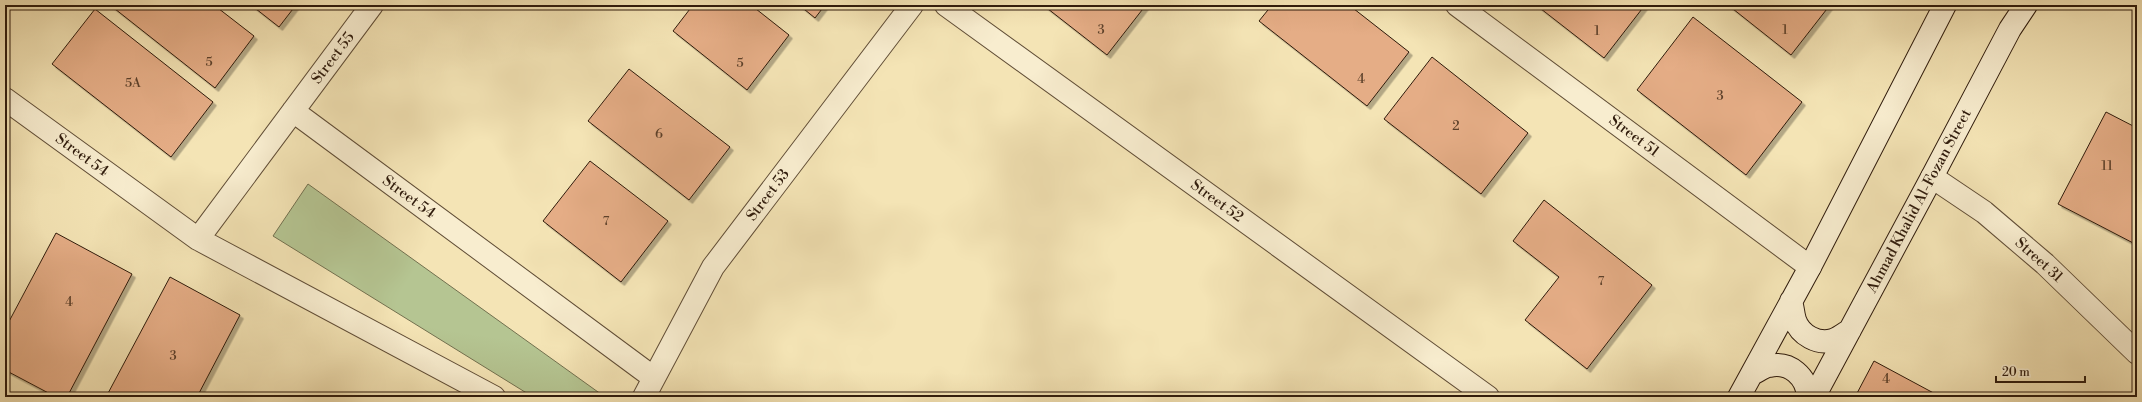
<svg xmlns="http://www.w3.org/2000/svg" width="2142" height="402" viewBox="0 0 2142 402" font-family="'Libre Bodoni',serif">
	<defs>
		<filter id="shadow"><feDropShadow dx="3.5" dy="3.5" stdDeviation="0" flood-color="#0004"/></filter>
	</defs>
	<rect width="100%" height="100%" fill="#f4e4b5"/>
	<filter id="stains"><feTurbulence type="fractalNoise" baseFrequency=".005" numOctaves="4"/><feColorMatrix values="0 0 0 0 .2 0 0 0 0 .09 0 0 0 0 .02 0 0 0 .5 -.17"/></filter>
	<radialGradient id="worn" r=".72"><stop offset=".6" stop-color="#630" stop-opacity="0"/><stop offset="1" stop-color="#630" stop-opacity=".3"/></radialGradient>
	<path fill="#b5c592" stroke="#72704f" d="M308,184L605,397H533L273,236Z"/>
	<path fill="#e5ad86" stroke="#2f1b0c" filter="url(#shadow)" d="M110,5H214L254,36L215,88Z
		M251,5H296L279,27Z
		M693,5H751L789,35L747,90L673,31Z
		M799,5H825L815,18Z
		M1043,5H1146L1107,55Z
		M1272,5H1349L1409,52L1367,106L1259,21Z
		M1536,5H1645L1604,58Z
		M1728,5H1830L1791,55Z
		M95,9L213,102L171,157L52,64Z
		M1693,17L1802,102L1746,175L1637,90Z
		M1432,57L1528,133L1481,194L1384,119Z
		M629,69L730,147L689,200L588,121Z
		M2106,112L2137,128V245L2058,204Z
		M590,161L668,221L621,282L543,221Z
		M1544,200L1652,285L1587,369L1525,320L1559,277L1513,241Z
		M56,233L132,274L67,397H56L5,370V329Z
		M170,277L240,315L197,397H106Z
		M1874,361L1941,397H1855Z"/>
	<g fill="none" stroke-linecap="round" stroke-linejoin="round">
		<g stroke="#604d36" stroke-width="24">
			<path id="street" d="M946,5L1488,397
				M1457,5L1810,267
				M5,99L198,239L494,397
				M293,111L654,378
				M1932,177L1984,212L2045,264L2137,353
				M198,239L372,5
				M644,397L713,267L912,5"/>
		</g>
		<g stroke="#2f1b0c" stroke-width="24">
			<path id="secondary" d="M1791,301C1793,307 1793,314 1795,320C1800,335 1818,345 1833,340C1839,338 1845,333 1850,330
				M1752,374C1757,372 1763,367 1769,366C1790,361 1807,377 1808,397
				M1739,397L1810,267L1945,5
				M1814,397L1932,177L2010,29L2026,5"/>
		</g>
		<use href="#street" stroke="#f8edcf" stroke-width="22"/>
		<use href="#secondary" stroke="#f8edcf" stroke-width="22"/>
	</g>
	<g text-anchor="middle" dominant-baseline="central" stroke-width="4" stroke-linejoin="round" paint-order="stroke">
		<g font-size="13" fill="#5c402a">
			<text x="1101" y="30">3</text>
			<text x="1785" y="30">1</text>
			<text x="1597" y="31">1</text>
			<text x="209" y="62">5</text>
			<text x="740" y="63">5</text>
			<text x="1361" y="79">4</text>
			<text x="133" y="83">5A</text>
			<text x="1720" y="96">3</text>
			<text x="1456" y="126">2</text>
			<text x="659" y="134">6</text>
			<text x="2107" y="166">11</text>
			<text x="606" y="221">7</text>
			<text x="1601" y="281">7</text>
			<text x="69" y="302">4</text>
			<text x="173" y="356">3</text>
			<text x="1886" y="379">4</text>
		</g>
		<g font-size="15" fill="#2f1b0c" stroke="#f8edcf">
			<text transform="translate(333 58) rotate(-53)">Street 55</text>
			<text transform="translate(1634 136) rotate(37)">Street 51</text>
			<text transform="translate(82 155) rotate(36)">Street 54</text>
			<text transform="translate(768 195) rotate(-53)">Street 53</text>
			<text transform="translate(409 197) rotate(36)">Street 54</text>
			<text transform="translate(1217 201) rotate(36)">Street 52</text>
			<text transform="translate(1919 201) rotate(-62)">Ahmad Khalid Al-Fozan Street</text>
			<text transform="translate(2039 260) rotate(42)">Street 31</text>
		</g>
	</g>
	<rect width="2142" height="402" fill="none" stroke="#f4e4b5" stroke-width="20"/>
	<rect x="6" y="6" width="2130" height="390" fill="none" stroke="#2f1b0c" stroke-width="2"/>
	<rect x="10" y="10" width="2122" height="382" fill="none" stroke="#2f1b0c"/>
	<path d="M1996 376v6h89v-6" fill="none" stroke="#2f1b0c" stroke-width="2"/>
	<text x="2002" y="376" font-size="12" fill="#2f1b0c" stroke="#f8edcf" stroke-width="3" paint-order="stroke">20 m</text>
	<rect width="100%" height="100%" filter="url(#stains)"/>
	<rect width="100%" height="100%" fill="url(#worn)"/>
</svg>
